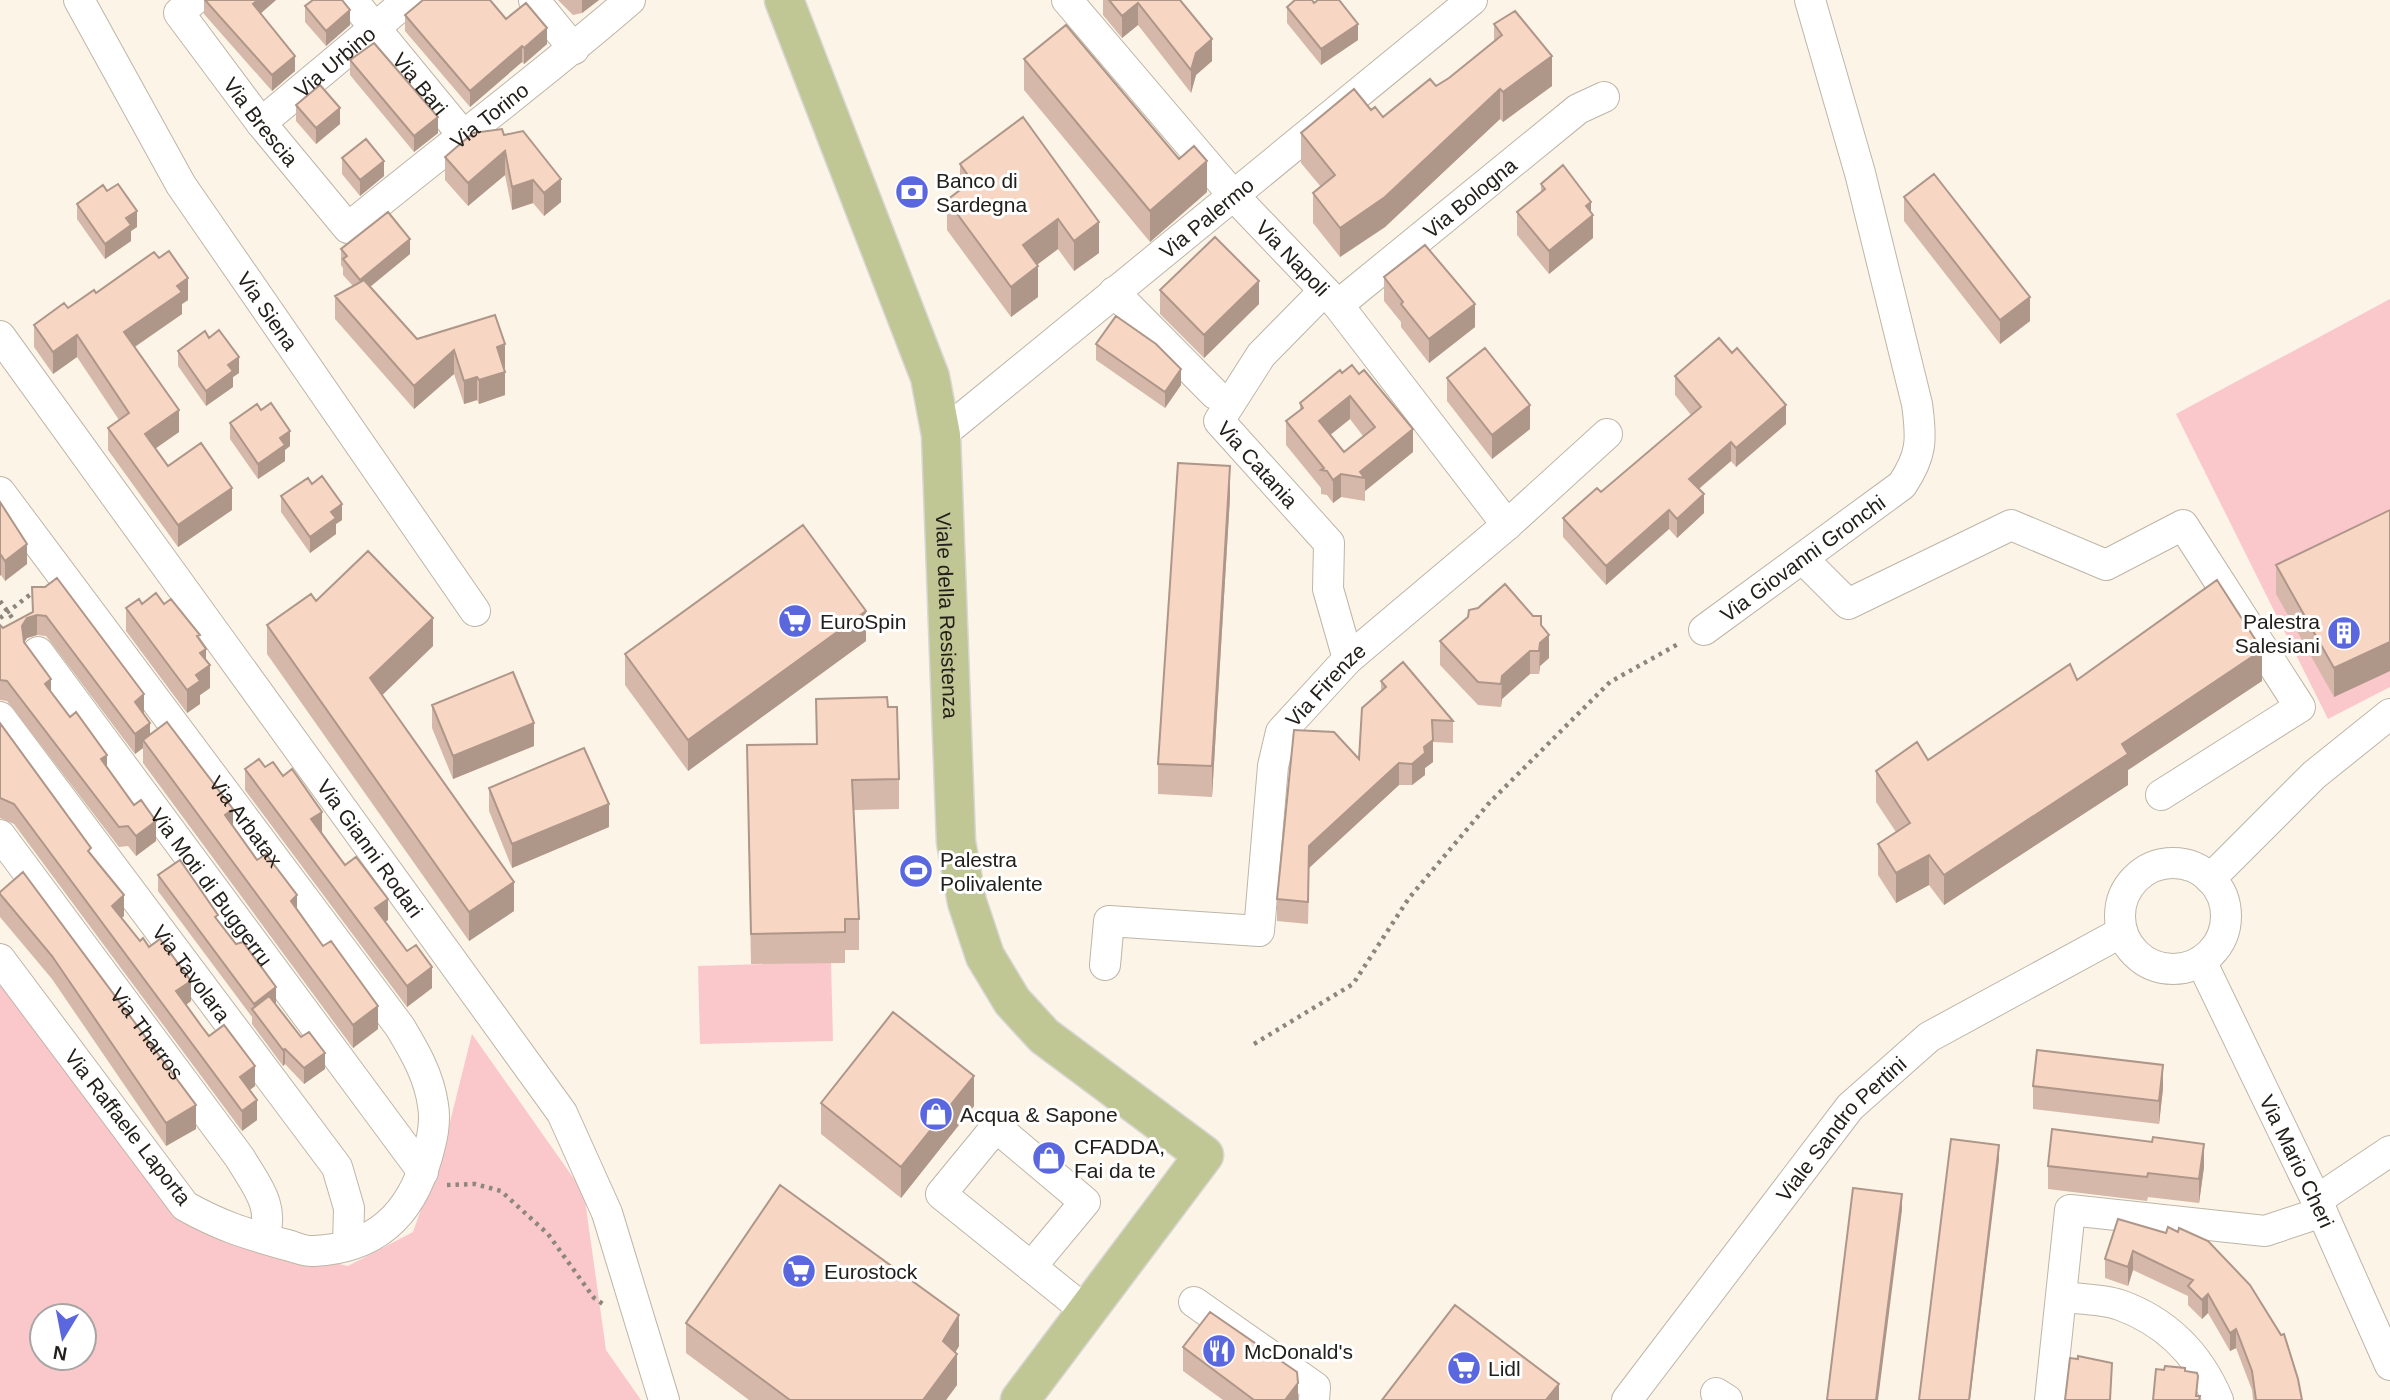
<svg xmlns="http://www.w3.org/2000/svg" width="2390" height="1400" viewBox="0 0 2390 1400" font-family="Arial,sans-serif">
	<rect width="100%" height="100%" fill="#fcf4e6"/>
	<path fill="#fac8ca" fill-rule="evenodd" d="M2390,299V687L2328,719L2176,414Z
		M831,962L833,1041L700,1044L698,966Z
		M0,972L49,1032L176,1217L274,1249L348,1266L413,1232L445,1142L472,1034L584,1193L606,1350L641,1400H0ZM42,1316H84V1358H42Z"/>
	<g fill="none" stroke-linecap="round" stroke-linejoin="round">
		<g stroke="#bdb6a8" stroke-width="32">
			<g id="minor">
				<path id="s1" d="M79,0L181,185L475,611"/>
				<path id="s2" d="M194,0L179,13L261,123L348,228C441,151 539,79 630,0"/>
				<path id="s3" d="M352,0L462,134"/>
				<path d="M534,0L574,49"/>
				<path id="s4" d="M1067,0L1233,195L1338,305L1507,525"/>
				<path id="s5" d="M261,123L408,0"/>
				<path id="s6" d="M1324,291L1261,355L1219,421L1329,543L1328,589L1348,659"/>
				<path d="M1114,292L1215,394"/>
				<path id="s7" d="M1338,305L1578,109L1604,97"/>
				<path id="s8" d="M0,336L562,1113L607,1213L664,1400"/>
				<path id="s9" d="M941,435L1472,0"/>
				<path id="s10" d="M0,492L400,1027C415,1052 429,1076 433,1105C436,1123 432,1139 427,1157C411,1214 376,1248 314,1251C305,1252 293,1246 283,1244C244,1233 221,1226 185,1206L0,959"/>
				<path d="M1804,560L1848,604L2011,525L2106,565L2183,525L2300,707L2161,795"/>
				<path id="s11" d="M1704,630L1902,485C1922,455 1922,440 1917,404L1860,173L1810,0"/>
				<path id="s12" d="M38,652L423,1172"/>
				<path id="s13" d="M0,717L337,1167L349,1208L348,1245"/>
				<path id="s14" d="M0,835L240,1158C256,1185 276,1207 263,1238"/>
				<circle cx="2173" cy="916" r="53"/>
				<path d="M2210,879L2314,775L2390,714"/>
				<path id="s15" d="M2201,961L2322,1212L2390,1365"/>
				<path id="s16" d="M1105,965L1109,921L1259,931L1273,766L1281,732L1348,659L1507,525L1607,434"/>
				<path d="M2317,1200L2390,1151"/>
				<path d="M1031,1267L1085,1202L996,1127L941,1194L1086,1311"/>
				<path d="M2062,1297C2080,1299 2103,1299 2120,1305C2167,1322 2199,1355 2218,1400"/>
				<path d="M1194,1302L1315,1387L1314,1400"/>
				<path d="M1716,1393L1727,1400"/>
				<path id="s17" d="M1627,1400L1850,1107L1929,1037L2122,932"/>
				<path d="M2050,1400L2070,1210L2265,1231L2322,1212"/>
			</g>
		</g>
		<g stroke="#d7d7d6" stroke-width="41">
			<g id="major">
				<path id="s18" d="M784,0L930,377L941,435L956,842L967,902L985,956L1012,1001L1044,1036L1204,1155L1020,1400"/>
			</g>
		</g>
		<path stroke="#8c867d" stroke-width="4.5" stroke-dasharray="3.5 5" stroke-linecap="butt" d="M0,601L18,626
			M0,618L36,590
			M1254,1044L1353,984L1409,898L1490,802L1610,682L1680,643
			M447,1185L475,1184L501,1191L548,1234L594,1298L606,1306"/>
		<use href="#minor" stroke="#fff" stroke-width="30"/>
		<use href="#major" stroke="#c1c794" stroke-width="38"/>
	</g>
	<path fill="#d5b8a9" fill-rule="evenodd" d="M204,0H276L261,13L295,71L272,91L204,14Z
		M558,0H599L582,13L573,15Z
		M1103,0H1180L1212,61L1196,75L1191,93L1138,25L1122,38L1103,15Z
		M491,1L506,19L547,44L524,64L522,62L470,107L405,31V15Z
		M1314,3L1358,40L1321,65L1287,23V7Z
		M305,6L350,25L326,46L305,22Z
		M1494,24L1552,86L1503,122L1500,119L1385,227L1340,257L1313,223V193L1321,187L1301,163V133L1371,110L1383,117L1449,78L1494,42Z
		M1024,59L1179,159L1207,192L1150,242L1024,90Z
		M350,60L438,133L414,152L350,75Z
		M296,105L340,124L316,144L296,121Z
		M1023,117L1099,253L1074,271L1058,249L1037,265L1038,297L1011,317L947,230V200L960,190V164Z
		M504,135L561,202L544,216L533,203L512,210L505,175L468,206L445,180V157Z
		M342,158L384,176L360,196L342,174Z
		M1541,184L1591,212L1593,238L1549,274L1517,235V212L1541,193Z
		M107,191L137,227L131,231V241L105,259L77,219V204Z
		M1904,197L2030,321L2000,344L1904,221Z
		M341,249L410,254L370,287L417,339L505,368H504L505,395L479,404L477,400L464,404L454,374L414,409L335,319V296L353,286L343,275V268L341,265Z
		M1384,277L1475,327L1429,363L1401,327V322L1384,301Z
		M1160,290L1259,304L1204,358L1160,314Z
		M96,293L188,300L182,304V314L135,347L179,432L155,448L168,466L232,510L178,547L108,450V428L119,420L77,357L53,374L34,347V325L68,308Z
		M209,338L239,373L233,377V387L206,406L178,366V351Z
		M1096,344L1181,385L1165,408L1096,360Z
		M1340,370L1413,452L1365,491V501L1341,497L1333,503L1327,495L1321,494V488L1286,445V421L1300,411V403ZM1350,419L1363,436L1344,452L1330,435Z
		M1675,376L1786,424L1736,467L1731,461L1699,489L1704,513L1677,538L1669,529L1606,585L1563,537V518L1601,492L1691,415L1675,395Z
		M1447,378L1530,429L1492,459L1447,401Z
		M230,423L290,446L285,450V461L258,479L230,439Z
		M312,484L342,520L336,524V534L310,553L281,512V496Z
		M1230,497L1212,797L1158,794V764Z
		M0,502L27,564L5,581L1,575Z
		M2390,510V671L2334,697L2276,594V565Z
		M32,587L144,714L150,735L233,826L257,860L297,910L378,1029L353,1048L143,763V748L135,754L46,636L37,635L27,638L24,642L51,692L107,768L156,841L136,856L128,846L119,847L7,701L0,700V625L3,628L32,612Z
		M316,601L433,646L382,695L514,911L469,941L267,654V625Z
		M142,604H164L200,640L206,660L210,688L200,695V704L187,713L126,631V608Z
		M1541,626L1549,658L1540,666L1539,674H1530L1502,699L1501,707L1478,705L1440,665V641Z
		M866,641L688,771L625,685V654Z
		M2077,680L2262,681L2128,770V785L1944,905L1929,885L1896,903L1878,875V844L1896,832L1876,802V771L1928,760Z
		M1381,681L1453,721V743L1433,742V762L1425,768V775L1412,785H1399L1309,868L1308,924L1277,921V899L1359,759L1381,691Z
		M816,699L899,779V809L854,810L859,919V950H845V963L751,964L747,745L816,744Z
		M432,705L534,746L453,779L432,728Z
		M0,723L91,856L124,916L121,918L140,941L191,1001L186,1005L209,1036L255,1086L250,1090L257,1120L242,1131L14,824L0,818Z
		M265,767L322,832L345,865L388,920L385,921L432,988L407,1007L245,790V769Z
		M489,788L609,827L512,868L489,811Z
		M158,875L218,921L276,1003L275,1004L325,1069L304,1084L285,1064L283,1066L252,1024V1017L158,891Z
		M0,892L196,1129L166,1146L52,979L0,917Z
		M2033,1086L2163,1088L2159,1124L2033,1109Z
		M821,1103L974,1106L901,1198L821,1134Z
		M2048,1166L2204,1167L2199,1203L2148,1197L2147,1201L2048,1189Z
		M2166,1233L2302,1400H2253L2252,1390L2236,1348L2230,1351L2208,1313L2202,1319L2188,1305V1296L2133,1270L2128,1286L2105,1278V1259Z
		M686,1323L959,1346L955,1353L957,1385L946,1400H749L686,1353Z
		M1183,1347L1298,1400H1223L1183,1371Z"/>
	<path fill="#ae9689" d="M258,0H276L253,20V4Z
		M582,0H599L582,13Z
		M1138,3V25L1122,38V16Z
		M350,10V25L326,46V31Z
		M1358,24V40L1321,65V49Z
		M547,28V44L524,64V48Z
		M1212,39V61L1196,75L1191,93V70L1196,53Z
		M522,46V62L470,107V91Z
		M295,56V71L272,91V75Z
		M1552,56V86L1503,122V92Z
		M1500,89V119L1385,227L1340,257V228Z
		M340,108V124L316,144V128Z
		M438,117V133L414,152V136Z
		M505,151V175L468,206V183Z
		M384,161V176L360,196V180Z
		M1207,161V192L1150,242V211Z
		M561,179V202L544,216V193Z
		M533,180V203L512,210V187Z
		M1591,202V216L1593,215V238L1549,274V251L1586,206Z
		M137,211V227L131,231V241L105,259V244L126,218Z
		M1058,219V249L1023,275V245Z
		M1099,222V253L1074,271V241Z
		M410,239V254L360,295V280Z
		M1038,266V297L1011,317V287Z
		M188,278V300L182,304V314L124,354V332L177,286Z
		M1259,281V304L1204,358V335Z
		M2030,297V321L2000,344V320Z
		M1475,304V327L1429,363V339Z
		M77,335V357L53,374V352Z
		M505,344V368L497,370V347Z
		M454,350V374L414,409V386Z
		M239,357V373L233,377V387L206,406V391L228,365Z
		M1181,369V385L1165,408V392Z
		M505,372V395L479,404V380Z
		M477,377V400L464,404V381Z
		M1350,396V419L1319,444V421Z
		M1530,405V429L1492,459V435Z
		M1786,405V424L1736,467V448Z
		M179,410V432L145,456V434Z
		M1413,429V452L1365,491V478L1360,472Z
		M290,431V446L285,450V461L258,479V464L280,438Z
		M1731,442V461L1689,497V479Z
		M1230,466V497L1212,797V766Z
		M1341,474V497L1333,503V480Z
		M232,488V510L178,547V525Z
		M1704,494V513L1677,538V519Z
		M342,504V520L336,524V534L310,553V537L331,512Z
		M1669,510V529L1606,585V566Z
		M27,544V564L5,581V561Z
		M1,555V575L0,576V556Z
		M866,611V641L688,771V740Z
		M37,615V635L27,638L22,646V626L27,618Z
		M433,618V646L370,707V678Z
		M1549,635V658L1540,666L1539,674L1540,643Z
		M2390,642V671L2334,697V668Z
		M206,649V668L210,665V688L200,695V704L187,713V690L196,675L200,653Z
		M2262,650V681L2128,770V785L1944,905V875L2122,744Z
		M1530,651V674L1502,699L1501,707L1502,676Z
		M51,679V699L45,684Z
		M144,694V714L135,702Z
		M150,723V743L143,740V748L135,754V734Z
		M534,723V746L453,779V756Z
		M1433,740V762L1425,768V775L1412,785V764L1424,747Z
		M107,755V775L101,759Z
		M1399,763V785L1309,868L1308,924L1309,846Z
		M609,804V827L512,868V844Z
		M233,809V833L225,815Z
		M322,812V832L311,840V819Z
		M156,821V841L136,856V836Z
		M1929,855V885L1896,903V873Z
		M514,882V911L469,941V912Z
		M124,895V916L112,926V906Z
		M297,895V919L291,901Z
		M388,899V920L375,929V908Z
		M432,967V988L407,1007V986Z
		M191,981V1001L176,1012V991Z
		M276,987V1003L258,1017L254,1011V1004Z
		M378,1006V1029L353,1048V1025Z
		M285,1049V1064L283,1066V1050Z
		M325,1053V1069L304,1084V1068Z
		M2163,1065V1088L2159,1124V1101Z
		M255,1066V1086L240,1097V1077Z
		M974,1076V1106L901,1198V1167Z
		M257,1100V1120L242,1131V1111Z
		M196,1105V1129L166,1146V1123Z
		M2204,1144V1167L2199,1203V1179Z
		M1999,1145V1160L1970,1400H1969Z
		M1902,1194V1210L1878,1400H1876Z
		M2133,1251V1270L2128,1286V1267Z
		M2208,1294V1313L2202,1319V1300Z
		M959,1315V1346L943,1372V1341Z
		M2236,1329V1348L2230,1351V1333Z
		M957,1354V1385L946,1400H923Z
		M1298,1383V1400H1285Z
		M1559,1384V1400H1546Z"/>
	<path fill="#f8d6c4" stroke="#ae9689" stroke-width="2" fill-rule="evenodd" d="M205,0H258L253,4L295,56L272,75Z
		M313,0H342L350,10L326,31L305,6Z
		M423,0H490L506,19L526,3L547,28L524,48L522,46L470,91L405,15Z
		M1109,0H1180L1212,39L1196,53L1191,70L1138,3L1122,16Z
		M1295,0H1312L1314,3L1318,0H1339L1358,24L1321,49L1287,7Z
		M1515,11L1552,56L1503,92L1500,89L1385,197L1340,228L1313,193L1335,175L1301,133L1354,89L1371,110L1375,107L1383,117L1430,79L1436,86L1449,78L1502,35L1494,24Z
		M1066,25L1179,159L1194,146L1207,161L1150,211L1024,59Z
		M374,43L438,117L414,136L350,60Z
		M320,85L340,108L316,128L296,105Z
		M1023,117L1099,222L1074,241L1058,219L1023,245L1038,266L1011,287L947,200L972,181L960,164Z
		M502,129L504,135L523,131L561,179L544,193L533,180L512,187L505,151L468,183L445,157L473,133Z
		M366,139L384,161L360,180L342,158Z
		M1563,165L1591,202L1586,206L1593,215L1549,251L1517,212L1545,189L1541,184Z
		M1934,174L2030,297L2000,320L1904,197Z
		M118,184L137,211L126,218L131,225L105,244L77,204L103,185L107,191Z
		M388,212L410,239L360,280L343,259L347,256L341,249Z
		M1215,237L1259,281L1204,335L1160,290Z
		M1425,245L1475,304L1429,339L1401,304L1403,302L1384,277Z
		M169,251L188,278L177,286L182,292L124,332L179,410L145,434L168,466L201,443L232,488L178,525L108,428L129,413L77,335L53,352L34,325L64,303L68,308L94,290L96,293L154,252L159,258Z
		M364,280L417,339L495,315L505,344L497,347L505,372L479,380L477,377L464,381L454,350L414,386L335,296Z
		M1116,316L1156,344L1181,369L1165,392L1096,344Z
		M219,330L239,357L228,365L233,371L206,391L178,351L205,331L209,338Z
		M1719,338L1732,353L1737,348L1786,405L1736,448L1731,442L1689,479L1704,494L1677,519L1669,510L1606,566L1563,518L1597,488L1601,492L1701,407L1675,376Z
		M1485,348L1530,405L1492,435L1447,378Z
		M1352,365L1359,374L1364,370L1413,429L1360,472L1365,478L1341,474L1333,480L1327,471L1321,470L1324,468L1286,421L1303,408L1300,403L1340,370L1342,373ZM1350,396L1375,427L1344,452L1319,421Z
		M271,403L290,431L280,438L285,445L258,464L230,423L257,404L261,410Z
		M1178,463L1230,466L1212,766L1158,764Z
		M322,476L342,504L331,512L336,518L310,537L281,496L308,478L312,484Z
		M0,502L27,544L5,561L1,555L0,556Z
		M2390,510V642L2334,668L2276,565Z
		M803,525L866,611L688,740L625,654Z
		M368,551L433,618L370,678L514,882L469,912L267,625L311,594L316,601Z
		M57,578L144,694L135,702L150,723L135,734L46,616L37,615L27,618L22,626L24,642L51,679L45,684L70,717L76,712L107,755L101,759L134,805L141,800L156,821L136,836L128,826L119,827L7,681L0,680V625L3,628L33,612L32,587H45Z
		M2217,580L2262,650L2122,744L2128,754L1944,875L1929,855L1896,873L1878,844L1910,823L1876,771L1917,742L1928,760L2070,664L2077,680Z
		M1505,584L1533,616H1541V625L1549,635L1540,643L1539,651H1530L1502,676L1501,684L1478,682L1440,641L1468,617L1469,610L1478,608Z
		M156,593L164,604L171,599L200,635L197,636L206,649L200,653L210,665L196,675L200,681L187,690L126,608L139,599L142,604Z
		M1403,662L1453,721L1432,720L1433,740L1424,747L1425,753L1412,764L1399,763L1309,846L1308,902L1277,899L1294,730L1334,732L1359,759L1362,708L1386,687L1381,681Z
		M513,672L534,723L453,756L432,705Z
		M887,697L888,707H897L899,779L852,780L859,919H845V932L751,934L747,745L817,744L816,699Z
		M167,722L233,809L225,815L257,860L266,854L297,895L291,901L323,946L331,941L378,1006L353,1025L143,740Z
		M0,723L91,848L88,851L124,895L112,906L140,941L143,938L149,947L160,939L191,981L176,991L202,1027L209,1036L224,1025L255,1066L240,1077L257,1100L242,1111L14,804L0,798Z
		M584,748L609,804L512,844L489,788Z
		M259,759L265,767L273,762L283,776L292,769L322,812L311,819L345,865L356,857L388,899L375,908L407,951L416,945L432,967L407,986L245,769Z
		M180,860L218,915L215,917L236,944L243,942L276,987L254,1004L158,875Z
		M23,872L196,1105L166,1123L52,956L0,894V892Z
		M269,996L301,1037L309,1032L325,1053L304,1068L285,1049L283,1050L252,1009Z
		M893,1012L974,1076L901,1167L821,1103Z
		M2037,1050L2163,1065L2159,1101L2033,1086Z
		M2052,1129L2152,1142L2153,1137L2204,1144L2199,1179L2148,1173L2147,1177L2048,1166Z
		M1951,1139L1999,1145L1969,1400H1919Z
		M780,1185L959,1315L943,1341L957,1354L923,1400H790L686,1323Z
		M1853,1188L1902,1194L1876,1400H1827Z
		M2118,1219L2166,1233L2168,1227L2178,1232L2179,1228L2208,1241L2250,1285L2281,1335L2284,1334L2298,1379L2302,1400H2256L2252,1371L2236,1329L2230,1333L2208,1294L2202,1300L2188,1286L2193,1280L2133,1251L2128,1267L2105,1259Z
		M1455,1305L1559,1384L1546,1400H1382Z
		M1210,1312L1297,1372L1298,1383L1285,1400H1254L1183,1347Z
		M2078,1356L2112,1363L2110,1400H2065L2070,1358L2078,1359Z
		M2165,1366L2185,1368V1371L2197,1373L2198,1376L2196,1396H2200L2199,1400H2153L2156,1369L2164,1370Z"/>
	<defs>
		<g id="bank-disc" transform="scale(1.75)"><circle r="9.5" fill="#5b67de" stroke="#fff"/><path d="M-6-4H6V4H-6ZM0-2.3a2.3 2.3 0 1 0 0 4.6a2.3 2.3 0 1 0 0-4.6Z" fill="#fff"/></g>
		<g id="supermarket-disc" transform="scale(1.75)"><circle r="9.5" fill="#5b67de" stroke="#fff"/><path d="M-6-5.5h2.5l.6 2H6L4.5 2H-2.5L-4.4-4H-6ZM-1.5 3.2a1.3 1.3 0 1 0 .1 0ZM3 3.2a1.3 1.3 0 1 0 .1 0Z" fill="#fff"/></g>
		<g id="building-disc" transform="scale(1.75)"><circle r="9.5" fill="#5b67de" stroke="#fff"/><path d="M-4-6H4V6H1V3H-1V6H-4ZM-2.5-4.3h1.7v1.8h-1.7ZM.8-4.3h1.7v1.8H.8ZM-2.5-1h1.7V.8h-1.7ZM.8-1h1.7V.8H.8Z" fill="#fff"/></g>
		<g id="stadium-disc" transform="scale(1.75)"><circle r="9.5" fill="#5b67de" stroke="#fff"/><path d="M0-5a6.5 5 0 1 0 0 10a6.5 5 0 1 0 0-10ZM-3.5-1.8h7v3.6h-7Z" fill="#fff"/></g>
		<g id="shop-disc" transform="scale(1.75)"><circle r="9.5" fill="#5b67de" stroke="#fff"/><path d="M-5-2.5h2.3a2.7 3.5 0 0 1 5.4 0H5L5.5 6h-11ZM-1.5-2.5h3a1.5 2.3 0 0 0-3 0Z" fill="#fff"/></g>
		<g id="restaurant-disc" transform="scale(1.75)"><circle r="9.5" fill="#5b67de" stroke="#fff"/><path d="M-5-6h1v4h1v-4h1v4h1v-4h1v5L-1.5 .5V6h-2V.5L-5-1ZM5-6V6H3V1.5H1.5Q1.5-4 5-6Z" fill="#fff"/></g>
	</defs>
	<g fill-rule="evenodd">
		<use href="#bank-disc" x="912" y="192"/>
		<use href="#supermarket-disc" x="795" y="621"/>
		<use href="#building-disc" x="2344" y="633"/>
		<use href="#stadium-disc" x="916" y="871"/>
		<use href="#shop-disc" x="936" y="1114"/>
		<use href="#shop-disc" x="1049" y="1158"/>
		<use href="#supermarket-disc" x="799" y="1271"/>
		<use href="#restaurant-disc" x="1219" y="1351"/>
		<use href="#supermarket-disc" x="1464" y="1368"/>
	</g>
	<g text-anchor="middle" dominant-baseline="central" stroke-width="6" stroke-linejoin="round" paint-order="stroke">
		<g font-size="21" fill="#23201b" stroke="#fff">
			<text stroke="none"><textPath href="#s5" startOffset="96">Via Urbino</textPath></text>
			<text stroke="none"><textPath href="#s3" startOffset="108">Via Bari</textPath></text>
			<text stroke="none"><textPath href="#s2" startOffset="474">Via Torino</textPath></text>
			<text stroke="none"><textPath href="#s2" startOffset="156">Via Brescia</textPath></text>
			<text stroke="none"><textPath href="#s7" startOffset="170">Via Bologna</textPath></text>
			<text stroke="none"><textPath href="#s9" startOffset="343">Via Palermo</textPath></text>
			<text stroke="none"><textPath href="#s4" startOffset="343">Via Napoli</textPath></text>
			<text stroke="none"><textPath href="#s1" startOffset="364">Via Siena</textPath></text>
			<text stroke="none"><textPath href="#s6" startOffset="226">Via Catania</textPath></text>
			<text stroke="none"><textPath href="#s11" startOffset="122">Via Giovanni Gronchi</textPath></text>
			<text stroke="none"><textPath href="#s18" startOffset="644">Viale della Resistenza</textPath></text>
			<text stroke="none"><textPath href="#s16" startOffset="460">Via Firenze</textPath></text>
			<text stroke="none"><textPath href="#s10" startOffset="411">Via Arbatax</textPath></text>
			<text stroke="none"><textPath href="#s8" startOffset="632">Via Gianni Rodari</textPath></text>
			<text stroke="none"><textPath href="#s12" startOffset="292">Via Moti di Buggerru</textPath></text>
			<text stroke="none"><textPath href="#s13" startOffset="320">Via Tavolara</textPath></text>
			<text stroke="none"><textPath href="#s14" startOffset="247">Via Tharros</textPath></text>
			<text transform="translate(128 1127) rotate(52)">Via Raffaele Laporta</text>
			<text stroke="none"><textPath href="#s17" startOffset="346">Viale Sandro Pertini</textPath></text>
			<text stroke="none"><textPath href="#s15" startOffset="222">Via Mario Cheri</textPath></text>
		</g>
		<g font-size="21" fill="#23201b" stroke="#fff" text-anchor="start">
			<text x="936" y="180">Banco di<tspan x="936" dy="24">Sardegna</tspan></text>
			<text x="820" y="621">EuroSpin</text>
			<text x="2320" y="621" text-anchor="end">Palestra<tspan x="2320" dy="24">Salesiani</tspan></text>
			<text x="940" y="859">Palestra<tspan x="940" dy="24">Polivalente</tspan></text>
			<text x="960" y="1114">Acqua &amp; Sapone</text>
			<text x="1074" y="1146">CFADDA,<tspan x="1074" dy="24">Fai da te</tspan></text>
			<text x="824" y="1271">Eurostock</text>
			<text x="1244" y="1351">McDonald's</text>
			<text x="1488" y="1368">Lidl</text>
		</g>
	</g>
	<g transform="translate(63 1337) rotate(190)"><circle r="33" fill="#ffffff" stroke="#a7a6a4" stroke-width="2"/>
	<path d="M0-5L12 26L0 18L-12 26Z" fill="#5b67de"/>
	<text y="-10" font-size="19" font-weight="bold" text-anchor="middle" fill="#23201b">N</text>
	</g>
</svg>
